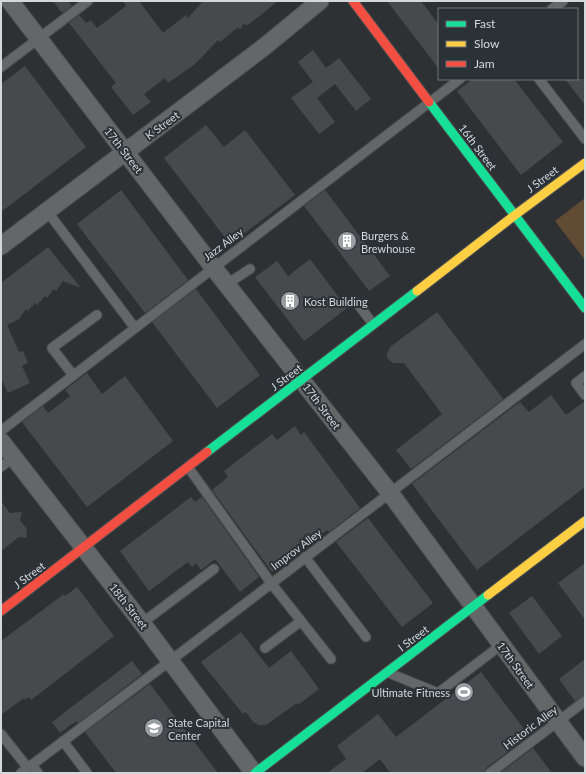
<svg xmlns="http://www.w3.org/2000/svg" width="586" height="774" viewBox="0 0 586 774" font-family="Lato,sans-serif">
	<rect width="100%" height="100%" fill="#2e3134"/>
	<path fill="#624b34" d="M585,198V260L555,221Z"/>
	<path fill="#474a4d" d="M53,1H68L72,6L62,13Z
		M123,1H139L163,33L186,15L188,18L203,1H278L248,25L243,24L241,29L237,28L220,42L218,40L195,64L168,83L165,78L144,94L151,102L133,115L111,87L116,83L69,23L79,15L86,23L91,20L97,28L126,6Z
		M387,1H421L439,25V69Z
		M313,50L326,68L339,58L371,99L356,111L335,84L317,98L335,122L319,134L291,98L313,82L298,62Z
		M25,66L86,147L1,212V84Z
		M473,79H514L563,142L521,175L457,91Z
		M565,79H585V105Z
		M206,125L224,147L245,130L295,195L230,244L164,158Z
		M121,190L188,280L145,313L77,224Z
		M325,190L390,276L369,291L304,206Z
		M48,247L81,288L63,281L56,291L54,289L47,298L45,296L37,305L35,303L28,311L26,309L19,319L7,325L19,352L23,351L28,363L22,366L30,383L8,393L1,378V283Z
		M310,259L347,308L304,341L255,277L277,261L288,276Z
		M196,289L260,375L217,408L152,322Z
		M437,312L503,399L411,469L396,450L442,414L404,363H393L387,358V354L390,347Z
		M87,373L102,394L125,376L173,441L87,507L22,422L43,406L48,413L70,396L65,390Z
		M551,395L566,415L585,401V487L477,570L412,484L520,402L529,412Z
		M295,426L301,435L304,432L360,508L329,532L327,530L272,572L212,490L228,477L224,471L272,434L277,440Z
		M191,497L195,502L202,497L259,577L240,592L215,559L201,570L196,563L192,567L188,562L149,591L120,551Z
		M1,501L10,513L22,512L20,520L27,529L26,538L19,537L1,551Z
		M368,518L433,603L402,627L336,542Z
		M585,563V620L558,583Z
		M77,587L114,636L31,700L29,697L25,700L24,698L1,715V641L64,594L65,596Z
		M532,596L562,636L539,654L509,613Z
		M241,632L269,668L291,651L319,689L298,705L297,703L266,725H259L253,722L246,712L243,714L201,662Z
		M585,659V695L575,701L559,679Z
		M132,661L142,674L78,723L76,721L60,733L52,722Z
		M481,672L527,733L524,736L526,738L486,768L484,773H390L380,759L362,773H327L346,759L337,746L378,714L396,737Z
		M150,684L218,773H116L85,732Z
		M533,748L552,773H500Z"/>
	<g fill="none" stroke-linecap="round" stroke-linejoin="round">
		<g stroke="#4d4f51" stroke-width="11">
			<path id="lane" d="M552,9L563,1
				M1,67L88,1
				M539,79L585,139
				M47,211L135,328
				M227,284L250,269
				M357,303L373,324
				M73,375L52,348L97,315
				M585,376L576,383L585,395
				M1,431L460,79
				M1,467L14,457
				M188,467L271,583L331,659
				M305,557L366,637
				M142,623L214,569
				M265,648L301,621
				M389,673L438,693L501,645
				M1,734L28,768
				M63,741L87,773
				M32,765L38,773
				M21,773L170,661L585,344
				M490,773L585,701"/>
		</g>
		<g stroke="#4d4f51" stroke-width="19">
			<path id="street" d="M10,1L213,267L390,493L585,758
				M1,246L264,47L320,1
				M1,441L142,623L254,773"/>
		</g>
		<g stroke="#4d4f51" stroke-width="11">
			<path id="fast" d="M429,102L585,308
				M207,452L417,291
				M255,773L488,595"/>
		</g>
		<g stroke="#4d4f51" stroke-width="11">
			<path id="slow" d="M515,215L585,163
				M417,291L515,215
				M488,595L585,521"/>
		</g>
		<g stroke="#4d4f51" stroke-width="11">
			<path id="jam" d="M353,1L429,102
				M1,611L207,452"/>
		</g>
		<use href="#lane" stroke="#646768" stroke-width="9"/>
		<use href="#street" stroke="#646768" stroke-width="17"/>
		<use href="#fast" stroke="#16e098" stroke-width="9"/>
		<use href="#slow" stroke="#ffcf43" stroke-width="9"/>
		<use href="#jam" stroke="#f24e42" stroke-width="9"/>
	</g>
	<defs>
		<g id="building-disc" transform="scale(1)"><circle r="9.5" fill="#999ea1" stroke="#2b3237"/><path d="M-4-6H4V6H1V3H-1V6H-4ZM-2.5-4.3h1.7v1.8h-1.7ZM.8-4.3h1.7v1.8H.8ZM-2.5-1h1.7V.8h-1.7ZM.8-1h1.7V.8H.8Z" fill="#fff"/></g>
		<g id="stadium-disc" transform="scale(1)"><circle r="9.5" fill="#999ea1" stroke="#2b3237"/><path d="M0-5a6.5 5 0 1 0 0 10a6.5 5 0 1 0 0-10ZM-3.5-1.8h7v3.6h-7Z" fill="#fff"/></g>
		<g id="university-disc" transform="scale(1)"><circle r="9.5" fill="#999ea1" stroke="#2b3237"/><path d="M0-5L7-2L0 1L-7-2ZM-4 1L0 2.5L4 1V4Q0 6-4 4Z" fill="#fff"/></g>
	</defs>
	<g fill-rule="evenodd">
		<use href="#building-disc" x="347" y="241"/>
		<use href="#building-disc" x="290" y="301"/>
		<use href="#stadium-disc" x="464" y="692"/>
		<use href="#university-disc" x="154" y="728"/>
	</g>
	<g text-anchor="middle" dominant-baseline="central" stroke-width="4" stroke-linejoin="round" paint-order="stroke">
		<g font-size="11" fill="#d3d8db" stroke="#2b3237">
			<text transform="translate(162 125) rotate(-37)">K Street</text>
			<text transform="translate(478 147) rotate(53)">16th Street</text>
			<text transform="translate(124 150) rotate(52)">17th Street</text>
			<text transform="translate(542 179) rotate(-37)">J Street</text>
			<text transform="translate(223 244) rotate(-37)">Jazz Alley</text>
			<text transform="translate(286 377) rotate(-37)">J Street</text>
			<text transform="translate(322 406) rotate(53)">17th Street</text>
			<text transform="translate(296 549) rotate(-37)">Improv Alley</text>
			<text transform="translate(29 575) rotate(-37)">J Street</text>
			<text transform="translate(129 606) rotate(52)">18th Street</text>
			<text transform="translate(413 638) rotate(-37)">I Street</text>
			<text transform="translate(516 665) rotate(54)">17th Street</text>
			<text transform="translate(530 727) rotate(-37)">Historic Alley</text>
		</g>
		<g font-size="11" fill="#d3d8db" stroke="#2b3237" text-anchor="start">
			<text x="361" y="235">Burgers &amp;<tspan x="361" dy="13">Brewhouse</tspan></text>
			<text x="304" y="301">Kost Building</text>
			<text x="450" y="692" text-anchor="end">Ultimate Fitness</text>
			<text x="168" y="722">State Capital<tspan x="168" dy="13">Center</tspan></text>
		</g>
	</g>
	<rect width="586" height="774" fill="none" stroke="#d3d8db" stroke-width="4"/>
	<rect x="438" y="8" width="140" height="72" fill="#2b3237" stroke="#6e7479"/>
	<rect x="446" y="21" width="20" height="6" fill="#16e098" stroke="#6e7479"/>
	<text x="474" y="28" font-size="12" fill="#d3d8db">Fast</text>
	<rect x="446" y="41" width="20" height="6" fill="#ffcf43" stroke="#6e7479"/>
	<text x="474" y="48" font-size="12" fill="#d3d8db">Slow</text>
	<rect x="446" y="61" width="20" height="6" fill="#f24e42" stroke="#6e7479"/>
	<text x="474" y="68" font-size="12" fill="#d3d8db">Jam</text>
</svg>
